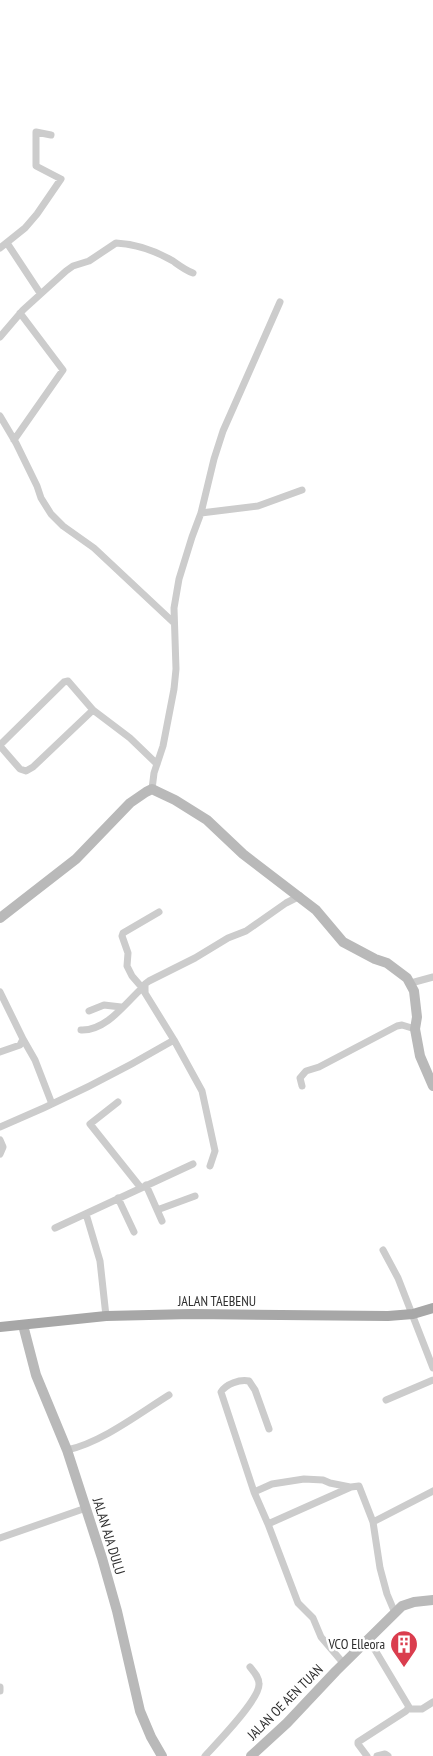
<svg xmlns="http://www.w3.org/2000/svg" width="433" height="1756" viewBox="0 0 433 1756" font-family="'PT Sans Narrow',sans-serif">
	<rect width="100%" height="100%" fill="#fff"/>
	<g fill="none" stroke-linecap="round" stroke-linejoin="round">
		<path stroke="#ccc" stroke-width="7" d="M7,243L40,293
			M0,248L25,228L37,214L61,179L36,166V132L51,135
			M0,337L23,310L66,271L73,266L89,261L116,243C136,244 156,251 173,261C180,266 185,270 193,273
			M0,416L16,443L37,486L41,498L51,514L63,526L94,548L173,622
			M14,440L63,370L20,313
			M201,513L258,506L302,490
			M0,745L64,682L68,681L93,710L130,738L157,764
			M0,746L20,769L26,771L33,767L93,710
			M152,789L154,773L163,746L174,689L176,669L174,608L179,579L192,537L201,513L214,459L223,431L280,302
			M411,983L433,977
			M145,991L132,976L127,966L128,953L122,936L123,933L159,912
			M0,992L23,1039L20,1045L0,1052
			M89,1011L104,1005L121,1007
			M81,1030C106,1031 125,1004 142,988
			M23,1039L35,1060L52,1104
			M302,1086L300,1078L306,1071L319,1067L397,1026L402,1025L415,1029
			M118,1102L90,1124L141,1188
			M0,1127C60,1102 118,1073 174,1040
			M0,1140L3,1147L0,1154
			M210,1166L215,1151L202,1091L174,1040L145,993V984L149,981L195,958L228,938L246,931L286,903L300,896
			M146,1185L162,1221
			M118,1198L134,1232
			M157,1210L195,1196
			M86,1214L100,1261L106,1316
			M55,1228L193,1164
			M383,1250L398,1278L433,1368
			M386,1400L433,1380
			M269,1429L255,1390L249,1381C240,1379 226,1384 221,1392L254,1492L268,1524L351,1487L359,1486L373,1522L380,1568L387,1594L395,1613
			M67,1450C101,1443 140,1413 169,1395
			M254,1492L272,1484L304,1479L323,1480L330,1483L350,1487
			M373,1522L433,1491
			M268,1524L298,1603L313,1618L321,1637L344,1664
			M0,1538L86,1508
			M0,1687V1691
			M408,1709H422L433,1702
			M205,1756C217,1743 260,1699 259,1684C259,1677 254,1672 250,1667
			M367,1756L358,1744V1742L406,1711L409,1707L369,1640
			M377,1756L385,1754L388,1756"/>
		<path stroke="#b9b9b9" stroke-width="10" d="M0,918L76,859L130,803L146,792L152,789L156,791L175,800L207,820L243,854L316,910L343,942L375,959L387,963L407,978L414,991L417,1017L415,1029L420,1056L433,1086
			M23,1325L36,1375L67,1450L102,1558L117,1611L140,1711L151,1737L162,1756
			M251,1756L287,1723L336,1671L402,1606L414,1602L433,1600"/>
		<path stroke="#a7a7a7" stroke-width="10" d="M0,1327L106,1316L192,1314L388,1316L413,1314L433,1308"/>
	</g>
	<defs>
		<g id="building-pin" transform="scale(1.4375)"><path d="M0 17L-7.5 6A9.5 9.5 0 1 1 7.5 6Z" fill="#da3d4e" stroke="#fff"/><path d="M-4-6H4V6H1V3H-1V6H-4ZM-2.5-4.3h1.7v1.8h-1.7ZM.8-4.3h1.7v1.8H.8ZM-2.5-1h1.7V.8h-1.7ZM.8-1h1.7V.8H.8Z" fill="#fff"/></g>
	</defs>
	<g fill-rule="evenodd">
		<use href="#building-pin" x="404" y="1644"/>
	</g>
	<g text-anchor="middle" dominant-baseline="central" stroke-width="5" stroke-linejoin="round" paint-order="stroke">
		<g font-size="14" fill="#2f2f2f" stroke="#fff">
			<text x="217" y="1301">JALAN TAEBENU</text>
			<text transform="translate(109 1536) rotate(73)">JALAN AJA DULU</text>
			<text transform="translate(285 1702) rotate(-45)">JALAN OE AEN TUAN</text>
		</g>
		<g font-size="14" fill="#2f2f2f" stroke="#fff" text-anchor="end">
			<text x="385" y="1644">VCO Elleora</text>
		</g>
	</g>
</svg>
